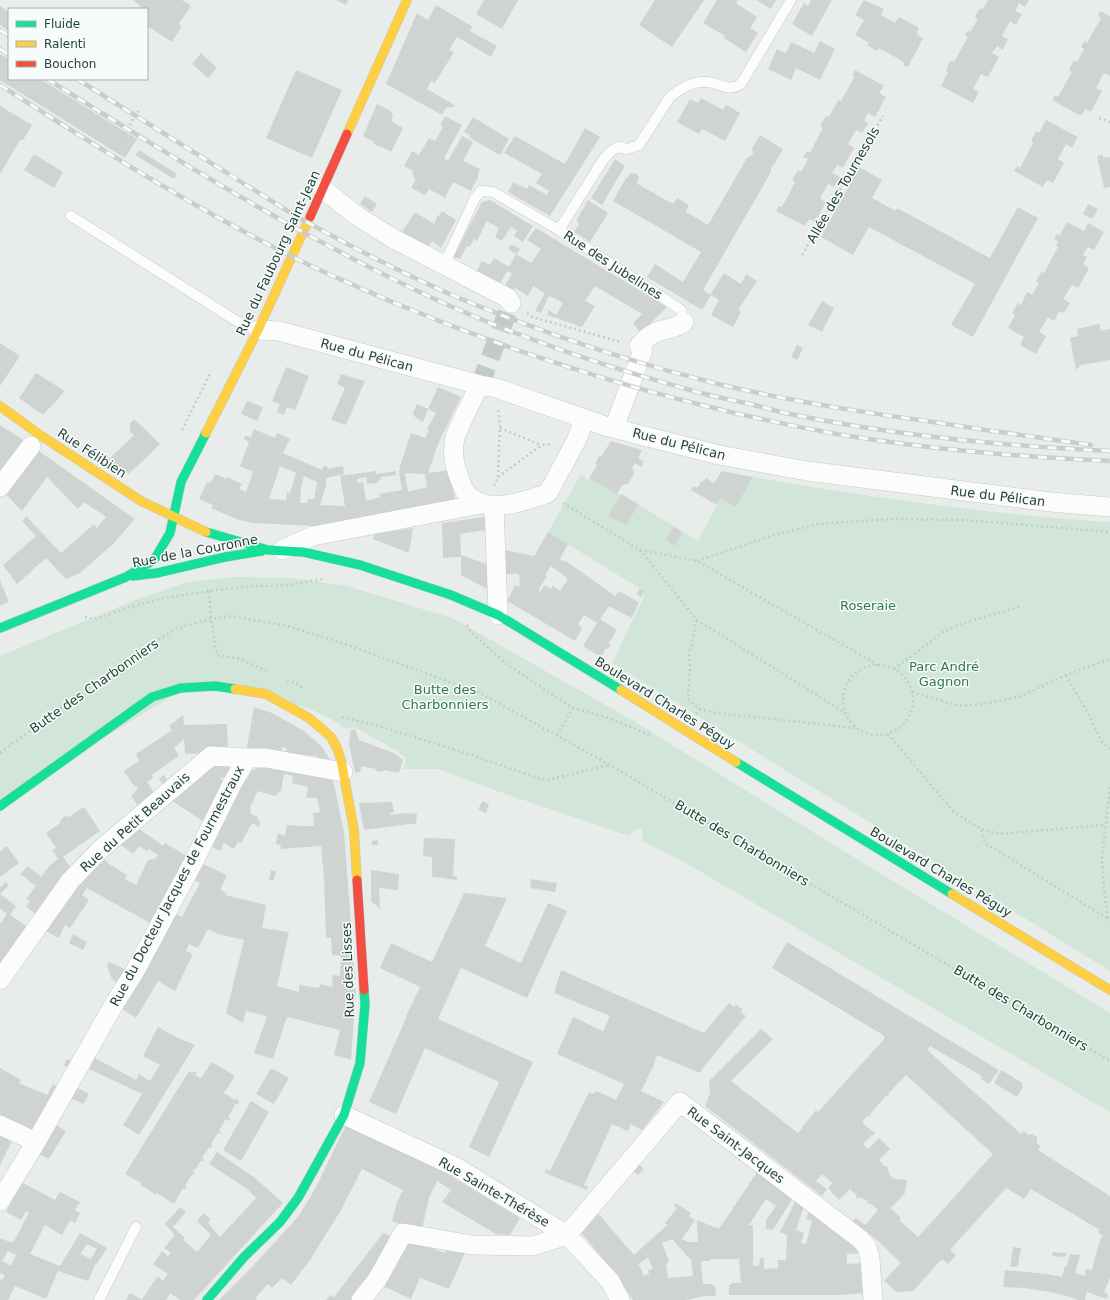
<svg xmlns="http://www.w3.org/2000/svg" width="1110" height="1300" viewBox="0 0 1110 1300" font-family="'DejaVu Sans',sans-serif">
	<rect width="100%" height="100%" fill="#e8edeb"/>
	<path fill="#d1e6d8" d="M581,474L588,480L589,478L620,495L621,494L698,541L720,499L736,507L753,477C871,498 990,514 1110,522V971L612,663L644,597V591L548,532Z
		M234,577L293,578L347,586L452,618L632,720L860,861L1110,1013V1112L684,862L642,841L643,833L641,829C635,829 632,831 629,836L497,791L438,769H404L406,758L396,750L354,727L346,729L331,719L308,708L196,681L0,802V656L133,601L166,589L188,582Z"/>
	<path fill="#cfd4d2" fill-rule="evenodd" d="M134,0H182L191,6L179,24L182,26L172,42L147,26V9H143Z
		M336,0H348L346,5Z
		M484,0H518L502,29L476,14Z
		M655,0H704L672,47L639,25Z
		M717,0H738L736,3L757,17L750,28L758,33L746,52L724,38L725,36L703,23Z
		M756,0H776L771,9Z
		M811,0H832L812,36L792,24L804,3L808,6Z
		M864,0L884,9L881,15L895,23L899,17L919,28L916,34L923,38L908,67L903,65L904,62L879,48L877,51L872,48L867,46L869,43L855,35L864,20L855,15Z
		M988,0H1029L1025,7L1019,3L1015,11L1022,14L1016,25L1010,21L1002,36L1008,39L1003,50L997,46L992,53L999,57L988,77L981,74L973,89L979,92L973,103L941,86L948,72L946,71L948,65L951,60L954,62L968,37L965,35L968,30L970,32L978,19L975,18L977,13L980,8L983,9Z
		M436,5L473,27L470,31L497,46L491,57L457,37L449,50L454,52L435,83L431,81L427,89L456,106L446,108L442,115L386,84L417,13L428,20Z
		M0,6L9,12V31L0,25Z
		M1100,11L1110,16V76L1104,73L1096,88L1102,91L1094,106L1091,112L1085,109L1081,116L1052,100L1055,95L1058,97L1072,72L1069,70L1074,60L1077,62L1084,49L1081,47L1084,41L1087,43L1101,18L1098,16Z
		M820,41L835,49L820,80L796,68L791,80L768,69L777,49L786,53L791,42L814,53Z
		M201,53L217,68L208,78L192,64Z
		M0,54L9,59V79H40L137,139L125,158L0,80Z
		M296,70L342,90L312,158L266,138Z
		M855,70L884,86L879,93L886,97L875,117L868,113L864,121L868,123L862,133L856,130L848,144L854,148L851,153L843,168L837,165L832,173L840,177L834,187L828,184L820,198L826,202L815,222L809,219L805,226L776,211L779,206L782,207L795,182L792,180L798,170L801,172L808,159L803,157L807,151L810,153L823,127L820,126L826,116L829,117L838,100L841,101L855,76L852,75Z
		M701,98L723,110L726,105L740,113L725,141L702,129L699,134L677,122L690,99L698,103Z
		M377,104L391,111L393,117L391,121L403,128L391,152L380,146L379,147L373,143L374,142L363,136Z
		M0,106L32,125L23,140H20L0,174Z
		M445,116L462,125L444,158L448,161L462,136L473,142L463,161L480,169L478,174L479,175L471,191L453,182L445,198L429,189L425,195L411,188L416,178H414L412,172L414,171L404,166L412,151L419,155L429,138L435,141L443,127L440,125Z
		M473,117L509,139L500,155L470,138L471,136L464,132Z
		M1046,120L1078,137L1072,148L1066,144L1058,159L1064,163L1053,183L1047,180L1043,187L1014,171L1017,166L1020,168L1033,143L1031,141L1036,131L1039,133Z
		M585,128L600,137L550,216L508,192L513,182L527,189L529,185L547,195L549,191L536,183L542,174L504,153L515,136L565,164Z
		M760,135L783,149L773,166L771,167V172L703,290L710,295L724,273L741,284L746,274L757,281L738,310L741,312L733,327L711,315L719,300L711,295L702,310L647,277L655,264L683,282L701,252L613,201L626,178H627L630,174L634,173L638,175L639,179L636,183L673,204L677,198L689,205L686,212L708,225L747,158L753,154L752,148Z
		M139,150L177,174L174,179L135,155Z
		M34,154L63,172L54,188L24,170Z
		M1103,155V158L1110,157V187L1104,188L1097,156Z
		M615,159L625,166L602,205L591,198Z
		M859,167L882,180L872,198L896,211L897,208L990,258L1018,207L1038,218L973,337L951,325L975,284L869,227L853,255L821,237Z
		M365,196L377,204L372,212L360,204Z
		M490,200L533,226L523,242L514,236L517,231L511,227L502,241L495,237L499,228L487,221L477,241L474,239L470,247L467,246L460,259L453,257L482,202Z
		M588,200L608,213L590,242L574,232L579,224L576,221Z
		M1088,204L1098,209L1092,219L1083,214Z
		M442,211L456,220L441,248L432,241L427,249L402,232L415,212L434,224L438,215L439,216Z
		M1067,222L1084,231L1088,223L1104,232L1094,250L1088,247L1083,255L1087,257L1083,264L1089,268L1078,288L1072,285L1063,299L1070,303L1064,313L1059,311L1054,321L1048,317L1039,332L1046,336L1036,354L1020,345L1024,337L1008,328L1015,315L1012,313L1018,303L1021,305L1027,292L1032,295L1039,283L1036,281L1042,271L1044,273L1058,247L1056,246L1058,241L1054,239L1057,234L1060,235Z
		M536,228L667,307L643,331H639L633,323L642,314L595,286L585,301L595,306L582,327L547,315L549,310L556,315L563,303L549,296L541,313L535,311L545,293L533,286L528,296L515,288L513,291L505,286L512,274L507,271L499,285L475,274L482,261L490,265L494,258L509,267L516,254L508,249L511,244L520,249L516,254L531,263L541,249L527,240Z
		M822,301L834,308L822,332L808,325Z
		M1099,324L1101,331L1110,329V360L1081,365L1076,370L1070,338L1078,336L1077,329Z
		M0,343L20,356L0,386Z
		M797,345L803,348L797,360L791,357Z
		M286,367L309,376L295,410L287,407L284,415L277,412L280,404L272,401Z
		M36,373L65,391L43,415L19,398Z
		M341,374L365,381L346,425L331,420L345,388L337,384Z
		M438,387L461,397L438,444L428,473L450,470L455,499L405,510L315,526L252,523L236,519L211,508L213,505L199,499L207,482L209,483L212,481L215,474L227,479V477L242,484L239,489L246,492L253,472L240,466L249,442L244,439L245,436L251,437L254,429L275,438L277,433L290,439L283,453L322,470L324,465L330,469V468L343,466L344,474L326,478V485L320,505L345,506L340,476L376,471V474L396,471V475L380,477L381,480L377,481L378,483L367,484L366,477L357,479L358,483L363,482L366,501L380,497L379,494L402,490L399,473L400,466L411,433L425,438L429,430L427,429L436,413L428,409ZM280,466L296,473L290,493L287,492L286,500L269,499ZM405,473L425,474L427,487L408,492ZM304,476L317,482L314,499H308L307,503H300L301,492L300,491Z
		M247,401L263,407L257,421L241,414Z
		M417,404L428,409L423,422L415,417L413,413Z
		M134,419L160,444L129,474L108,460L134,435L130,432V424Z
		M0,425L23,440L0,472Z
		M611,441L642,450L638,458L644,462L641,467L635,463L632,468L634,471V473L628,484L622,485L617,494L589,478L597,465L595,464L599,456L601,457Z
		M36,449L135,519L113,544L80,573L66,579L46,558L17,584L3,565L36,536L22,521L26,516L61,553L94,524L97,528L106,517L84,502L78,509L47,477L22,511L3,491Z
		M722,471L753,477L736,507L720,499L717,505L691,490L693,486L697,488L702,481H704L706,478L714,483Z
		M621,494L638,504L627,525L608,516Z
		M483,517L485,518L486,530L460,534L461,555L489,565L490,584L487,589L461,575V557L443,558L442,523Z
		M673,527L682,532L675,546L666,540Z
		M413,528L409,553L373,539L375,534Z
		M548,532L568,544L560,559L565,562L566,561L615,596L619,591L639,602L632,618L609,606L600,619L617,630L609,643L611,644L608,649L606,648L601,657L583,646L597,623L584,615L578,624L582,629L575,641L507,601L515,585L520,586L519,574H506L505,550L534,556ZM551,566L568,579L560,591L553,586L551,589L545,585L540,592L538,590L547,576L545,575Z
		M0,580L9,602L0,606Z
		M639,589L644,591L641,597L637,594Z
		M254,707L272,713L304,731L322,747L329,758L330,764L319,762L317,756L307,755L306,760L285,756L287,748L282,747L281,755L246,752Z
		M183,715L184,725L227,724L228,752L185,754L184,739L174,748L179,756L152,775L153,778L147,782L154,793L139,807L131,796L138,789L136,786H134L124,771L139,761L136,754L172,730L169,726Z
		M355,729L359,740L394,753L403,760L399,773L383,770V772L376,771V769L362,766L360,772L355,773L349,744L351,730Z
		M215,764L230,766L234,773L231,777L219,778L227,784L206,823L169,799Z
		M262,766L333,780L344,832L355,979L349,981L347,988L356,989L351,1060L334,1055L340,1030L287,1017L273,1059L254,1053L267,1016L246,1011L243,1023L226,1013L244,940L218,934L208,929L198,948L189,944L186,951L193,954L175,991L158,981L136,1018L122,1009L174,913L182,917L200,883L192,879L201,863L227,875L220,890L226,893L225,895L266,905L262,928L289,932L277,986L299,992V985L319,988L320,984L333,987L332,984L333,975L340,976L341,956L332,955L331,938L326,937L324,878L321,846L280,849L281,845L276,844L278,833L285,836L287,825L300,826H314L313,813L320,812L317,798H306L308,787L292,783L293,776L284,774L281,791H279L278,794L275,796L258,791L250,807L251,810L250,813L258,817L257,819L260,821L259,827L252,823L241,843L238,842L234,849L224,843L220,851L210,846L229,813L244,779H247L252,770Z
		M164,775L168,781L163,785L159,779Z
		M482,801L489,804L486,813L478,810Z
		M392,802L394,812L390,813L391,815L405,813L417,814L416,824H410L364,830L359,803Z
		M84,807L100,831L63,857L72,869L37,915L26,907L30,901L26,899L36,886L20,874L28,866L41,877L50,865L58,859L52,850L56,848L46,833L60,823L61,819L65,816L69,817Z
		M138,828L163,846L165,843L187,856L150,923L87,888L82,895L89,900L70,928L65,925L59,938L42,929L102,857L109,864L127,875L125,879L136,885L148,860L153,859L154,860L158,855L149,849L147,851L139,846L133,854L120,844Z
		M424,838L455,839L453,876H456L458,880L432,877V857L423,856Z
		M378,840V845H372V841Z
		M7,846L19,863L0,877V851Z
		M271,870L276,871L274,880H269Z
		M371,870L399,874L398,890L379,888L380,909L371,901Z
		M531,879L557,883L555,892L530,888Z
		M5,882L9,885L0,894L16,906L10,915L28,927L0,966V924L7,914L0,908V886L1,887Z
		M464,893L507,898L485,946L521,963L548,903L567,911L527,998L461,968L438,1019L533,1062L489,1157L469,1147L499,1082L425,1048L396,1114L369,1102L407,1016H406L420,987L380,968L391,943L432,962Z
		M73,934L87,942L83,950L69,943Z
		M787,942L999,1070L989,1084L981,1079L982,1076L930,1046L927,1050L1021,1134L1024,1131L1028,1135L1032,1134L1037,1137V1143L1041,1147L1038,1150L1110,1196V1278L1104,1292L1108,1294L1107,1299L1087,1292L1085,1300H1078L1070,1297L1051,1292L1024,1288L1003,1287L1005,1270L1047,1274L1062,1277L1065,1265L1067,1266L1070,1254L1080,1255L1075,1273L1085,1276L1086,1269L1092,1270L1095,1257L1101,1238L1103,1236L1098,1233L1100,1230L1031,1189L1024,1199L1006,1188L950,1250L956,1255L948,1264L942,1259L913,1291L897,1292L884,1281L901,1263L876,1239L853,1221L856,1218L865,1225L878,1210L871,1204L867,1203L868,1201L859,1197L858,1199L856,1197L857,1195L850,1189L839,1200L828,1188L832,1183L822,1174L816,1181L827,1189L822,1196L705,1106L710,1093L709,1081L761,1029L773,1039L731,1081L798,1133L803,1127L802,1126L805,1124L816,1110L818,1112L885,1038L883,1035L772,968ZM906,1075L993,1154L918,1237L899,1220L901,1218L891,1208L905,1193L907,1180L894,1179V1177L892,1178L887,1169L889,1168L888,1166L886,1167L879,1160L890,1149L879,1138L868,1149L863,1144L872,1135L873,1136L875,1132L874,1131L873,1132L862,1122L868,1115L870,1117L871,1115L870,1114L886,1096L888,1097L889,1096L888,1094Z
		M109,962L125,969L117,983L112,979L107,966Z
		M561,970L704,1033L729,1003L734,1007L736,1004L743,1010L741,1012L746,1016L701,1070L702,1071L700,1073L657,1055L653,1067L646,1080H647L641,1091L664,1102L642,1130L631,1124L628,1131L612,1124L584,1185L588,1187L587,1190L545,1173L546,1169L550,1171L589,1092L593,1094L597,1091L616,1100L624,1084L557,1054L573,1017L603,1031L610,1016L554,993Z
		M158,1027L178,1038L195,1045L139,1135L123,1125L142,1094L89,1069L95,1058L136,1080L139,1074L150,1081L160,1065L143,1056Z
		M67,1059L73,1062L70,1069L64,1065Z
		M212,1062L235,1076L224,1093L235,1100L237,1098L239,1102L238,1105L236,1103L228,1117L230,1118L229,1121L226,1119L219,1130L221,1132L220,1134L218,1133L211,1144L212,1146L211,1148L209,1147L202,1158L204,1160L202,1162L201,1161L193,1172L195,1173L194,1175L192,1174L185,1186L187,1187L185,1189L183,1188L174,1204L157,1193L156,1195L141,1185V1183L125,1174L189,1071L192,1073L193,1071L197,1073L195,1075L201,1078Z
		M0,1068L21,1080L19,1083L47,1095L53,1084L59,1087L34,1133L0,1119Z
		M271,1068L289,1078L274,1104L256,1094Z
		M1001,1070L1023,1083L1022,1085L1023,1086L1017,1097L994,1083Z
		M78,1088L89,1094L83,1104L71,1098Z
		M251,1101L269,1112L241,1161L223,1150Z
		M54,1124L66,1131L49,1159L37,1153Z
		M346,1125L441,1170L520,1218L510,1235L496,1234L442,1202L451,1190L437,1181L429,1198L422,1229L406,1226L392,1221L397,1202L403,1190L362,1169L341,1210L310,1260L291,1285L282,1278L272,1288L268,1284L255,1298L257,1300H219L252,1267L298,1217L315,1189Z
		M0,1133L13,1139L0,1165Z
		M217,1152L255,1178L283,1203L194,1300H180L170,1293L166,1300H142L156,1278L159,1277L163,1281L168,1274L153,1264L162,1251L168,1256L171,1253L164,1248L175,1235L165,1224L180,1207L186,1212L173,1227L185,1238L183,1240L197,1252L211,1235L197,1221L203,1213L211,1219L208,1223L220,1237L256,1198L246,1188L209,1164Z
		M639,1164L644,1169L638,1175L633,1171Z
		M757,1172L793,1198L773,1230L766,1229V1220L776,1206L766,1199L749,1225H753L752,1229H753V1265L759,1266L760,1258H764V1269L778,1268V1260H786L787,1235L780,1232L796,1200L804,1206L796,1230L804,1233L801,1243L806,1244L812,1221L806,1219L809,1210L858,1246L861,1253L847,1254V1264L864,1263L867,1293L841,1295H729V1286L732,1283H741L739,1259H710V1261H701L703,1284H711L715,1287L716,1296H704L686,1300H633L618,1277L579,1230L596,1211L634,1255L667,1225L665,1223L677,1208L674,1206L676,1203L691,1213L689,1216L695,1220L682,1239L688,1242H698L697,1220L719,1229ZM672,1239L688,1257L691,1259L693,1276L668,1278L666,1264L669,1261L662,1243ZM648,1258L653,1269L648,1270L649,1274L643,1276L642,1271L638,1264Z
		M21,1182L55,1200L60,1192L80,1202L75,1210L80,1213L75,1223L70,1220L62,1235L45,1225L30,1254L60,1266L80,1233L107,1248L97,1264L96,1263L88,1281L58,1271L46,1299L15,1286L8,1300H0V1279L2,1280L5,1275L0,1273V1238L10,1242L14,1241L29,1213L26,1211L21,1220L6,1212ZM86,1244L97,1249L91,1259L81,1254ZM8,1251L16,1255L11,1266L2,1261Z
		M383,1233L391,1236L383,1256L352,1300H326L331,1295L334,1297Z
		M406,1239L445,1253L451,1244L467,1248L449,1289L420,1278L411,1299L381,1285Z
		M1013,1247L1021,1248L1018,1265L1016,1267H1010Z
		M1053,1252L1066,1253V1256L1063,1257L1052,1256Z
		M130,1293L142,1300H126L128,1296V1294L129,1295Z"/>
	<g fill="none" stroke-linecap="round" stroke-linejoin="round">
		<path stroke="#c1cbc8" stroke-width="19" stroke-dasharray="19 10" stroke-linecap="butt" d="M480,385L511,303"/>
		<g stroke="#c5cac8" stroke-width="11">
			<path id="lane" d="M71,216L235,320L245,325L258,330
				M559,230L603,160L610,152L618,147L627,149L639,145L670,97C680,89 695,80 708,82C722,84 727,92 741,84L791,0
				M444,265L475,198L481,191L493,192L559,230L677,307L681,310L684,322
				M99,1300L136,1227"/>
		</g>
		<g stroke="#c5cac8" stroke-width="20">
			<path id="street" d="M323,189L357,216L394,239L508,298L511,303
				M258,330L279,331L480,385L496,388L605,426L719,455L807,471L1051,502L1110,507
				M480,385C473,397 468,409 462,421C460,427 456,432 455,438C452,451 454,465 459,477C461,482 463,489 467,494C485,516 526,501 548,493L575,443L585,419
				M614,428L643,350L639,346C644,340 649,335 657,332C666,328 676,329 684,322
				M0,487L31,446
				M494,505L498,615
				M282,550L313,536L481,504
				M0,980L70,881L101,849L211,756L247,758
				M344,1115L456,1167L567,1235L610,1281L620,1300
				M0,1125L36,1142
				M0,1201L36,1142L113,1006L135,971L195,859L232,784L247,758H266L343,772
				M361,1300L377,1280L403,1233L472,1245L533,1246L567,1235L680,1102L860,1239L867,1247L870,1258L873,1300"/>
		</g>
		<g stroke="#c3cbc8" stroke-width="10">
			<path id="fast" d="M206,532L268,550L303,552L360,565L451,595L498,615L621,690
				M133,576L157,573L225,557L262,551
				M0,628L126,577L154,560L170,533L181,482L206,433
				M736,762L952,894
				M0,806L152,697L181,688L215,686L235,689
				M207,1300L244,1257L280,1222L298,1198L344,1115L360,1063L365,1005L364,990"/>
		</g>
		<g stroke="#c3cbc8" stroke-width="10">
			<path id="slow" d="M347,134L407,0
				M0,406L40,435L141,501L206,532
				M206,433L258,330L310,217
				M235,689L266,694L309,718L331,737L337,748L341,760L354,830L357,880
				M621,690L736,762
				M952,894L1110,990"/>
		</g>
		<g stroke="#c3cbc8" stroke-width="10">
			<path id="jam" d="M310,217L347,134
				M357,880L364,990"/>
		</g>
		<path stroke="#c3ccca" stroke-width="2.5" stroke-dasharray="2 3" stroke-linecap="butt" d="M1099,118L1110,122
			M122,138L140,108
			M802,255L883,116
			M527,313L532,317L621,342
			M500,428L541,445
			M182,430L211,372
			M498,477L500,423L498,410
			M494,486L498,477L542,445L553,444
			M563,503L640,550L697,620L844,712
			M640,550L697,561L878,665
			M697,561L771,536L817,524L891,519L966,520L1110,532
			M209,591L211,619L217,655L240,659L270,672
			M85,617L96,619L127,608L165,598L209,591L240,587L287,585L323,579
			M697,620L689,654L690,670L688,699L699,709L717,713L855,728
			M467,625L470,631L505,663L573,708L606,717L650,735
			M843 700a35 35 0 1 1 70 0a35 35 0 1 1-70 0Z
			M894,669L943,632L961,624L1022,606
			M1066,675L1090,717L1102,742L1110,749
			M287,680L297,684L304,689
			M912,692L959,706L984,704L1021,696L1066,675L1110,659
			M696,714L699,709
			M342,717L382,727L465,753L538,778L548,780L609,765
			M888,734L954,812L981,829L999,834L1105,825
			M557,735L573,708
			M0,753L127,659L177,628L211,619L232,616L287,626L342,643L480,693L610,765L1110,1061
			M981,830L985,843L1110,920
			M1108,918L1104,889L1102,858L1110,787"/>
		<use href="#lane" stroke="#fcfcfc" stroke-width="10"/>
		<use href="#street" stroke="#fcfcfc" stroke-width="19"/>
		<use href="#fast" stroke="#16e098" stroke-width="9"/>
		<use href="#slow" stroke="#ffcf43" stroke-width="9"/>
		<use href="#jam" stroke="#f24e42" stroke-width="9"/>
		<g stroke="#c9cdcc" stroke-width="4.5">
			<path id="rail" d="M0,30L9,36
				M0,49L9,55
				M47,79C175,159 304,239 441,302C521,338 606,367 690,390C709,396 728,399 746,403C759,406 772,410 785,413C890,435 1003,446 1110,451
				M77,79L294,215C348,245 403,274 459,298C543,333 630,362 718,384C785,400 853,411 920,420C977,429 1034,437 1091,445
				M0,85C100,149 202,213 309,265C338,279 368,291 397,304C539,363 685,407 837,434C927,449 1019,457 1110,461"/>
		</g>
		<use href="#rail" stroke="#f7fbf9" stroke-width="3" stroke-dasharray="9" stroke-linecap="butt"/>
	</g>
	<g text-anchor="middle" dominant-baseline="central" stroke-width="3" stroke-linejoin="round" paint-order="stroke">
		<g font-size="13" fill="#24423a" stroke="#f7fbf9">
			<text transform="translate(843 185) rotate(-60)">Allée des Tournesols</text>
			<text transform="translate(278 253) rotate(-65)">Rue du Faubourg Saint-Jean</text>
			<text transform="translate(613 265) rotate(33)">Rue des Jubelines</text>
			<text transform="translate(367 355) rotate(15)">Rue du Pélican</text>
			<text transform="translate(679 444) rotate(14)">Rue du Pélican</text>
			<text transform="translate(92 453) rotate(33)">Rue Félibien</text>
			<text transform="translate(998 496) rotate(7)">Rue du Pélican</text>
			<text transform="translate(195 551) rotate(-11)">Rue de la Couronne</text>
			<text transform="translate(94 686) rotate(-35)">Butte des Charbonniers</text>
			<text transform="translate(665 703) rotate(32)">Boulevard Charles Péguy</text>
			<text transform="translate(135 822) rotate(-42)">Rue du Petit Beauvais</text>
			<text transform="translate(742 843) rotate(31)">Butte des Charbonniers</text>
			<text transform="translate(941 872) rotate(31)">Boulevard Charles Péguy</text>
			<text transform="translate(177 886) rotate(-62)">Rue du Docteur Jacques de Fourmestraux</text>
			<text transform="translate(348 970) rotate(-92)">Rue des Lisses</text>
			<text transform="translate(1021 1008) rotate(31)">Butte des Charbonniers</text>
			<text transform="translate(736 1145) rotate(37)">Rue Saint-Jacques</text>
			<text transform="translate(494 1192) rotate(30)">Rue Sainte-Thérèse</text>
		</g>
		<g font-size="13" fill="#2d7a4b" stroke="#f7fbf9">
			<text x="868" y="605">Roseraie</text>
			<text x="944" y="666">Parc André<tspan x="944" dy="15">Gagnon</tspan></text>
			<text x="445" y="689">Butte des<tspan x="445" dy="15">Charbonniers</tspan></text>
		</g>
	</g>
	<rect x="8" y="8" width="140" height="72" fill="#f7fbf9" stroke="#a3b1ad"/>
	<rect x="16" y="21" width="20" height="6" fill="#16e098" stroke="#a3b1ad"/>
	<text x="44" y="28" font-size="12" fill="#24423a">Fluide</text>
	<rect x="16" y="41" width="20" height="6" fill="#ffcf43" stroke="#a3b1ad"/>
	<text x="44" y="48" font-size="12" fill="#24423a">Ralenti</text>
	<rect x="16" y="61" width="20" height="6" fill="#f24e42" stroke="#a3b1ad"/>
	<text x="44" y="68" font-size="12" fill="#24423a">Bouchon</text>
</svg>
